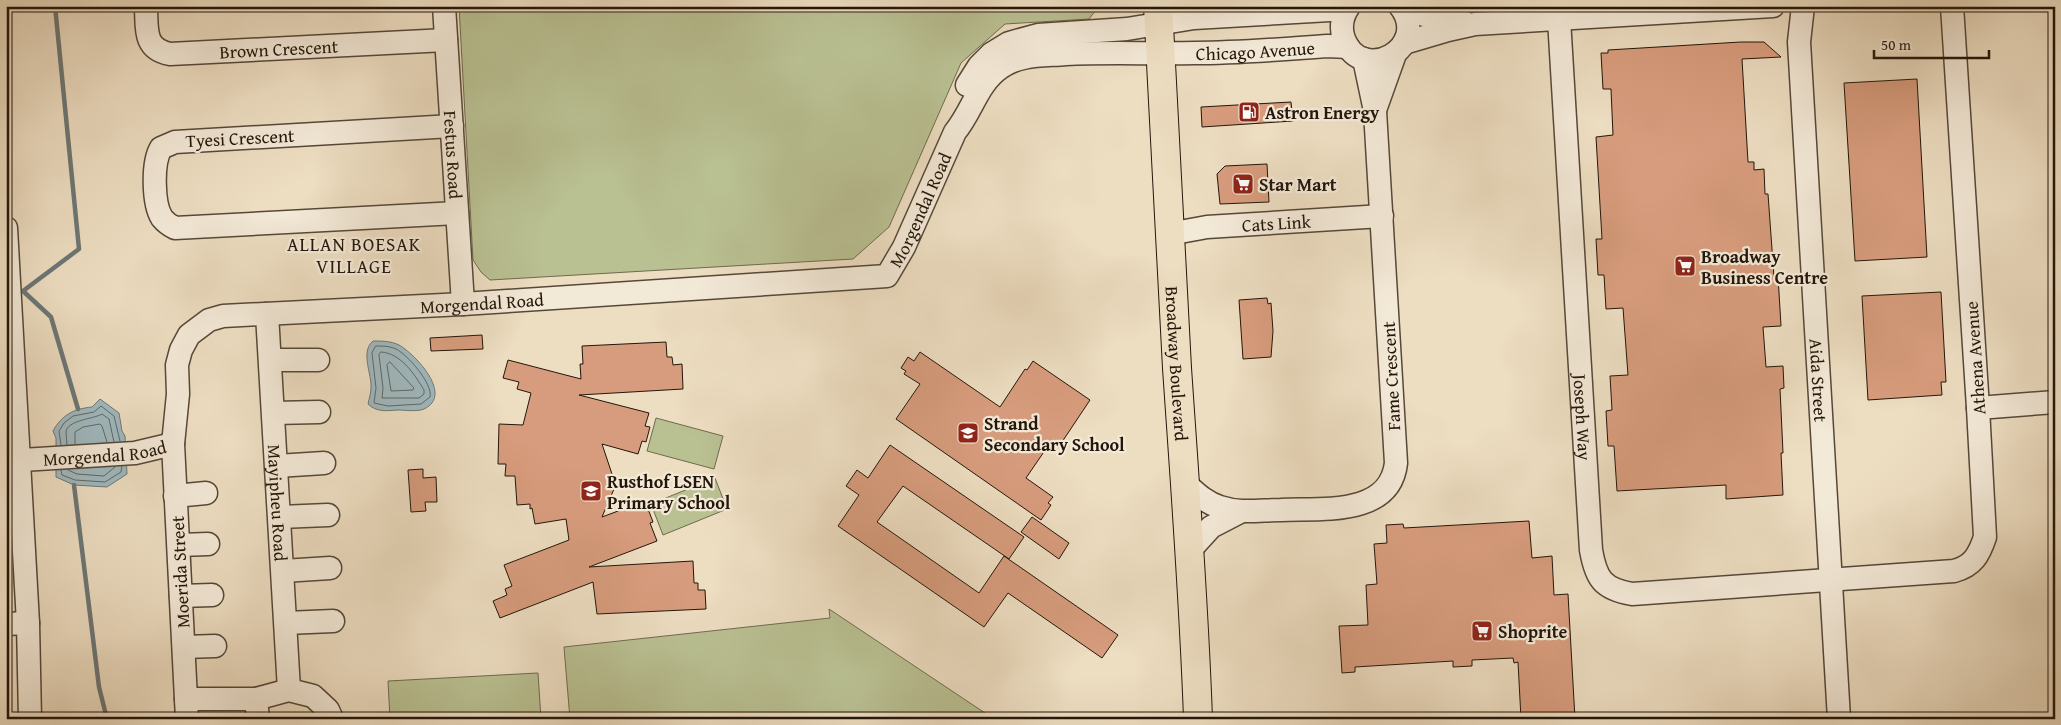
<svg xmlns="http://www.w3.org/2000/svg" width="2061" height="725" viewBox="0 0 2061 725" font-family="'Gentium Book Plus',serif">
	<rect width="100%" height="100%" fill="#edddc1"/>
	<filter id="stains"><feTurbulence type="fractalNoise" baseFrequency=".004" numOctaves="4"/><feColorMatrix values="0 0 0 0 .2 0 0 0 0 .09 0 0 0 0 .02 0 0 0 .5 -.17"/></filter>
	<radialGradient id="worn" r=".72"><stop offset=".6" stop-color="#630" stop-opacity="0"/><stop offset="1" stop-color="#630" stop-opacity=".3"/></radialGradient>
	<path fill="#b9c092" stroke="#6e6b4e" d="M459,6H1099L1089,19L1005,24L961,63L889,227L853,259L490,280L481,272L473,260Z
		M656,418L723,436L714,469L647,451Z
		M715,478L727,509L663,535L651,504Z
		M829,609L994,719H570L564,647L830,618Z
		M538,673L541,719H390L388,681Z"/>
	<path fill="#9fb8be" stroke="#6d7776" d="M373,341C382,341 391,341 399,345C415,354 454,395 424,409C417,412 405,410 397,410C386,411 376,412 368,404C369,399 371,393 371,388C372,374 360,352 373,341Z
		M100,399L119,413L122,431L125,436L127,474L107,487L74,485L56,477V438L53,431C62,415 73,409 92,407Z"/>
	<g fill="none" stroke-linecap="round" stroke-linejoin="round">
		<path stroke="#616764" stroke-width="1" d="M376,346C383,346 389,346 396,349C408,355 433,384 430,397L421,404L388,406L374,403L376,388L372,353Z
			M381,352C401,353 415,375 424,390V394L419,398H382L383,388L379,355Z
			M390,362L414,388L413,390L391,391L387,365Z
			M75,444V432L83,427L100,424L102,426L107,442
			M61,445L59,431L64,423L73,416L94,412L101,406L114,416L120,441
			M67,445C67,441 66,436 66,432C67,420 94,419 102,414L109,419L114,442
			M61,470L62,475L75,480L105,482L121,472L122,466
			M68,470L77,474L104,476L115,467"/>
		<path stroke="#6d7776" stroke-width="4.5" d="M55,6L79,249L23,291L51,317L78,409
			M1442,6L1450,7L1451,12
			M74,485L99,687L107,719"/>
	</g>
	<path fill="#d79c7d" stroke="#23160a" d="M1741,42H1764L1781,57L1742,59L1748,162H1754V170L1764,169L1765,194H1768L1774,277L1778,276L1781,326L1763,327L1766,367L1783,366L1784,388L1780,389L1783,453H1781L1783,495L1726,499V485L1617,491L1614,446H1608L1606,411L1612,410L1610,376L1628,375L1623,308L1606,309L1604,275H1598L1596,239H1602L1596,137L1613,135L1611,89H1603L1601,53H1608V50Z
		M1917,79L1927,257L1855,261L1844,83Z
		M1291,102L1293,121L1202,127L1201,107Z
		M1267,164L1269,202L1220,204L1217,174L1225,166Z
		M1941,292L1946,382H1941L1942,395L1868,400L1862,296Z
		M1267,298L1268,304L1271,303L1273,331L1271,357L1243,359L1239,300Z
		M482,335L483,349L431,351L430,338Z
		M666,342L667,357H672L673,365L682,364L683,389L579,395L649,413L645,426L650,427L646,442L642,441L638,454L602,444L614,480V489L602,517L645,501L653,522L650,523L657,541L589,567L693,561L694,583H698V590H705L706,609L597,614L593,582L500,618L493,601L507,595L505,589L512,586L504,565L569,540L566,519L535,524L532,508L530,509V504L517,505L515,476H505L506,464H498L499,424L523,425L531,393L517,389L519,382L503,378L508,360L581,379L580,364H583L582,346Z
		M920,352L1000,407L1025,369L1027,370L1033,361L1090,400L1058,448L1050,443L1026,478L1053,497L1048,503L1051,505L1041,520L896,419L920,384L904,374L906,371L901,368L908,357L914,361Z
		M890,445L1024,537L1009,559L903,486L877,522L979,593L1004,556L1118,635L1102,658L1008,593L984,627L838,526L859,495L846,486L857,470L868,478Z
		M423,469V478L436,477L437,502H425L426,511L411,512L408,470Z
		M1032,517L1069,543L1059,559L1021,532Z
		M1529,521L1532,558L1552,556L1554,595L1568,594L1575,719H1521L1518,662L1514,663L1513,658L1472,660V666L1453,667V661L1355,667V672L1342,673L1339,626L1368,625L1366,585L1377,584L1374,544L1387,543L1386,525L1403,524L1404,528Z"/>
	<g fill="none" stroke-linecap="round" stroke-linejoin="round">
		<g stroke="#564838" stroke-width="25">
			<g id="minor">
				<path id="s1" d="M146,6C147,28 143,49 170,54L446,40"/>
				<path id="s2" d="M444,6L463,304"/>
				<path d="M1349,6C1342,16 1340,28 1344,39C1362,86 1432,47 1400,6"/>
				<path d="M1404,6L1424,15L1465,23"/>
				<path id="s3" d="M1803,6L1799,42L1839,719"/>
				<path id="s4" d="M1559,19L1591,550C1596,579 1603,589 1632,594L1954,571C1973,566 1979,555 1985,537L1978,408L1952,6"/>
				<path d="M1404,43L1448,30L1475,24L1773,6"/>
				<path d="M967,85L979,66L991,54L1009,43L1038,35L1127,29L1194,18L1347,9"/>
				<path d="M1375,110L1395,54"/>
				<path d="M452,126L175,142L161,148C152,163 153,204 162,218C166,223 169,225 175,228L457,213"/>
				<path d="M6,228L28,623L30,719"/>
				<path id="s5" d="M1169,234L1207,227L1382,216"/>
				<path id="s6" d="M267,314L289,690"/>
				<path d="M271,360H318"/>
				<path d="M1978,408L2055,402"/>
				<path d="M274,413L319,412"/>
				<path id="s7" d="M6,461L135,453L173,444"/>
				<path d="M277,466L324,463"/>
				<path d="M1186,484C1196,493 1206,503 1220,507C1241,514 1260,510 1281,510C1320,508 1390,517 1396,463L1375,111L1364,59"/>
				<path d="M175,496L206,493"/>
				<path d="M280,517L328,515"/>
				<path d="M179,545L208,544"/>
				<path d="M1190,550L1211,527L1240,512"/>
				<path d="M283,571L330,568"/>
				<path d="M181,596L212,595"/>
				<path d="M286,623L333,621"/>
				<path d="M6,624L28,623"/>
				<path d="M184,647L215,646"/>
				<path d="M186,699H256L289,690L313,696L328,710L332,719"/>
				<path d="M256,699L258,719"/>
				<path id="s8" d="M187,719L173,444L178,394L177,365L181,350L189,335L209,320L223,316L463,304L887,276L904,247L955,132C972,112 977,84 1000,68C1019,54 1043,56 1066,54C1110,52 1152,54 1195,53C1239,53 1284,49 1328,46L1348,47"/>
			</g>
		</g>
		<g stroke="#23160a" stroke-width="30">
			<g id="major">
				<path id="s9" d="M1158,6C1165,127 1170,248 1177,368C1185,485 1194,602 1198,719"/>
			</g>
		</g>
		<use href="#minor" stroke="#f3e9d7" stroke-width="22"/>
		<use href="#major" stroke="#edddc1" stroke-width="28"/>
	</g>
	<defs>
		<g id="fuel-square" transform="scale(1.125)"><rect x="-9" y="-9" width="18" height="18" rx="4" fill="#8f2418" stroke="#f3e9d7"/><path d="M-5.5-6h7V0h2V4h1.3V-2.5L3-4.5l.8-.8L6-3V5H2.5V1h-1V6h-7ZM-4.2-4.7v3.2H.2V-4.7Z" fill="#fff"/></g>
		<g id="supermarket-square" transform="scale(1.125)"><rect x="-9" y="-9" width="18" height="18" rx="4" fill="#8f2418" stroke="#f3e9d7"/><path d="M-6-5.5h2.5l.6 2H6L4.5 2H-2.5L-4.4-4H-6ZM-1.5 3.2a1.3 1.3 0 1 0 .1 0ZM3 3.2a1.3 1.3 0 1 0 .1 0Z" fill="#fff"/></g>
		<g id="school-square" transform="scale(1.125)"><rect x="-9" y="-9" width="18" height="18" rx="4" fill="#8f2418" stroke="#f3e9d7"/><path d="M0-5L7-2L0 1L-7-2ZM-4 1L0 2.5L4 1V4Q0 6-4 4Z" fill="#fff"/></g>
	</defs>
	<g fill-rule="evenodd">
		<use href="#fuel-square" x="1249" y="112"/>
		<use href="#supermarket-square" x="1243" y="184"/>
		<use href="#supermarket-square" x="1685" y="266"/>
		<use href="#school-square" x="968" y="433"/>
		<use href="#school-square" x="591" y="491"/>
		<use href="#supermarket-square" x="1482" y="631"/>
	</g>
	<g text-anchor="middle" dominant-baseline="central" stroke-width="4.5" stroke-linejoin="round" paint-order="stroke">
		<g font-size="18" fill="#23160a" stroke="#f3e9d7">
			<text stroke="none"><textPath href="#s1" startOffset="169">Brown Crescent</textPath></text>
			<text stroke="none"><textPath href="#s8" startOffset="1588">Chicago Avenue</textPath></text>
			<text transform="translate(240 138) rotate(-3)">Tyesi Crescent</text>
			<text stroke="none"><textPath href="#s2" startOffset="149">Festus Road</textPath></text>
			<text stroke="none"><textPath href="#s8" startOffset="1166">Morgendal Road</textPath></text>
			<text stroke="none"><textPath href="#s5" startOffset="108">Cats Link</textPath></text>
			<text stroke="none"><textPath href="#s8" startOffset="686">Morgendal Road</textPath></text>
			<text transform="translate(1975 358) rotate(-94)">Athena Avenue</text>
			<text stroke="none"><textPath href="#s9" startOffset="358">Broadway Boulevard</textPath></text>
			<text transform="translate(1391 376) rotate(-93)">Fame Crescent</text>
			<text stroke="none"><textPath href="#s3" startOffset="375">Aida Street</textPath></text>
			<text stroke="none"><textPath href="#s4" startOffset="399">Joseph Way</textPath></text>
			<text stroke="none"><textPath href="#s7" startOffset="99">Morgendal Road</textPath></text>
			<text stroke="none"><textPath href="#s6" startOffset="189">Mayipheu Road</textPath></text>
			<text transform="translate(180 572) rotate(-93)">Moerida Street</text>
		</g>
		<g font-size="18" font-weight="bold" fill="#23160a" stroke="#f3e9d7" text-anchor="start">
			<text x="1265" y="112">Astron Energy</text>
			<text x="1259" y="184">Star Mart</text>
			<text x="1701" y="256">Broadway<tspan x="1701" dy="21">Business Centre</tspan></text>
			<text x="984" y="423">Strand<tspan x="984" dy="21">Secondary School</tspan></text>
			<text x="607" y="481">Rusthof LSEN<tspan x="607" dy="21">Primary School</tspan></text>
			<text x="1498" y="631">Shoprite</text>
		</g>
		<g font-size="19" letter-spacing="1" fill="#23160a" stroke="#f3e9d7">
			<text x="354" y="244">ALLAN BOESAK<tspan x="354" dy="22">VILLAGE</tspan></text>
		</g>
	</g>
	<rect width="2061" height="725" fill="none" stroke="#edddc1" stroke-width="25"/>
	<rect x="8" y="8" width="2046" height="710" fill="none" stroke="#23160a" stroke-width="2.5"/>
	<rect x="12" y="12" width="2036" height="700" fill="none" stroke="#23160a"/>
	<path d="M1874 50v8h115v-8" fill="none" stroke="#23160a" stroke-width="2.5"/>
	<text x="1881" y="50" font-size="15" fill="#23160a" stroke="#f3e9d7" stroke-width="4" paint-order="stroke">50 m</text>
	<rect width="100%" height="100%" filter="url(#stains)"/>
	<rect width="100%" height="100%" fill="url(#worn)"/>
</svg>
